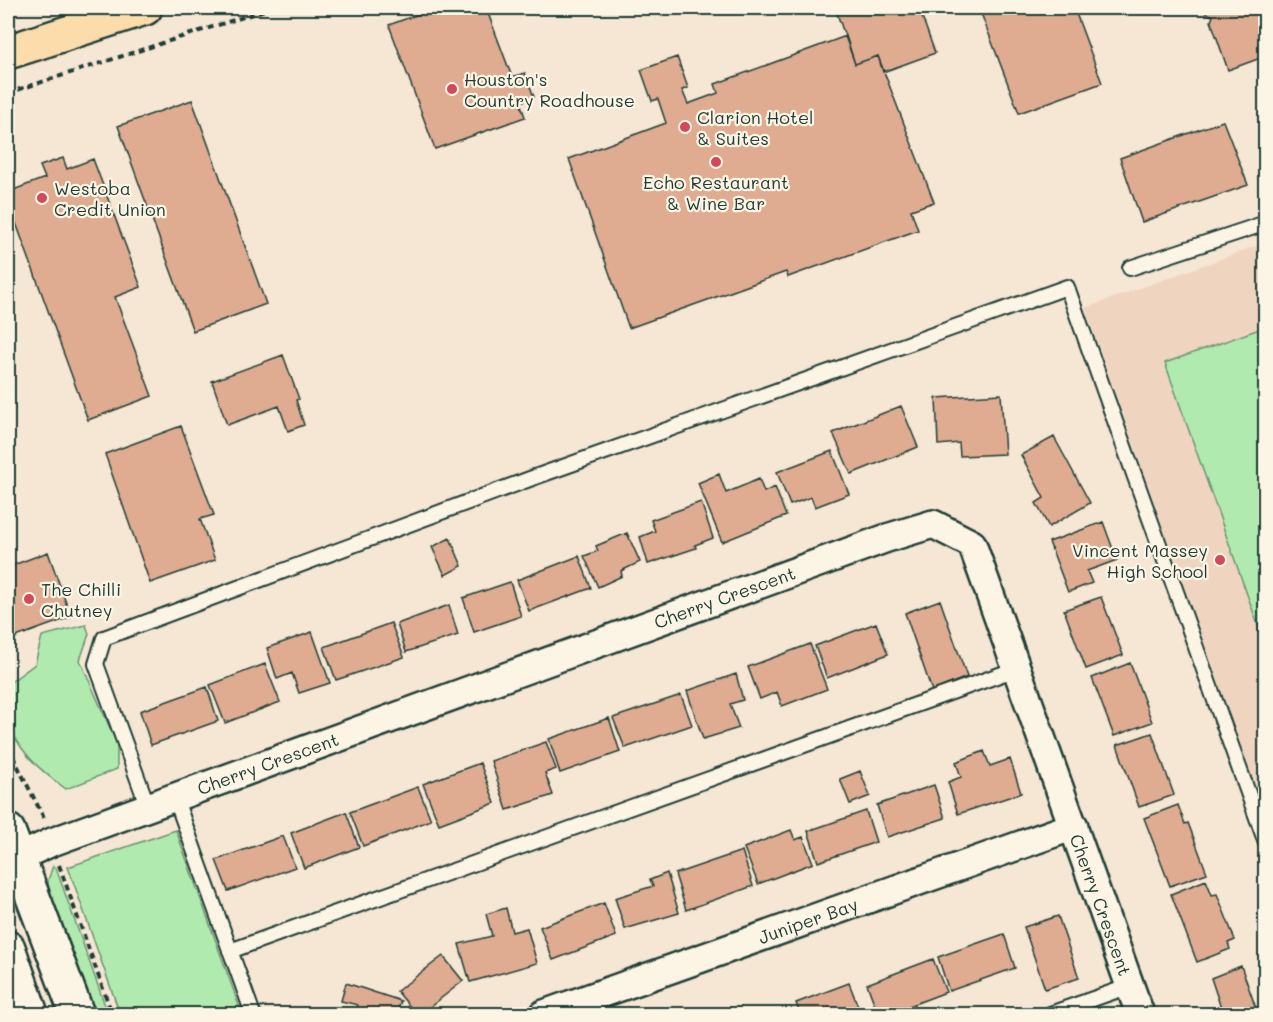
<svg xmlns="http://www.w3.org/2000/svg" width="1273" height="1022" viewBox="0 0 1273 1022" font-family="Mali,sans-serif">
	<rect width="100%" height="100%" fill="#f6e6d4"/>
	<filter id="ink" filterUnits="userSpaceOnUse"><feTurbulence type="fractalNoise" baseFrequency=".0167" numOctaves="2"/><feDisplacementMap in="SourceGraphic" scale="12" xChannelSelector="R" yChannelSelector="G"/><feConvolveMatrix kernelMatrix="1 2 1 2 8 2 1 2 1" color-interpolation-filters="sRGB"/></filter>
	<g filter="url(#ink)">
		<path fill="#efd5c0" d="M1265,243V813L1085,308Z"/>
		<path fill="#b1eaae" stroke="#689471" stroke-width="1.5" d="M1265,327H1266L1265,645L1165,363Z
			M86,625L89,634L80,660L117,744V769L66,789C42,772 14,749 8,717C6,707 7,695 8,684L35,664L42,636Z
			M176,830L242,1014H120L68,867Z
			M53,866L56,868L108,1014H93L49,895L48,880Z"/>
		<path fill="#dfac92" stroke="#1f3d34" stroke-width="1.5" d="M435,8H486L512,77L525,73L534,97L520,102L525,117L435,149L389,25Z
			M835,8H919L935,53L883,72L878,56L855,64Z
			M979,8H1074L1102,83L1019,113Z
			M1206,8H1266V56L1228,70L1211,21L1213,16L1204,12Z
			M846,36L855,64L878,56L934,202L911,210L918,230L788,277L786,272L629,328L569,159L666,123L658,99L652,101L641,70L677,57L688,88L682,90L688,104L718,93L715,84Z
			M192,100L266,304L193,331L118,126Z
			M1223,121L1248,185L1142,222L1120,158Z
			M63,158L67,169L93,159L141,287L115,297L152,396L88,420L8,201V192L45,178L40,166Z
			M283,355L299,399L296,400L304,425L288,431L279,406L227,425L212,381Z
			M1001,394L1005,454L960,456L959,443L938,445L936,398Z
			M901,406L918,447L851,474L833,433Z
			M181,426L214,515L200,519L215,560L150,583L105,454Z
			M1054,437L1090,503L1049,527L1036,503L1044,498L1021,455Z
			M832,451L849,494L815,507L811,497L790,505L777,472Z
			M719,474L726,493L759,479L764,492L775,487L786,516L722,542L698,483Z
			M701,502L713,538L695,545L696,548L648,564L640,537L655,531L651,520Z
			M1103,522L1117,560L1087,571L1092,583L1068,592L1049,542Z
			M627,533L640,562L621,571L622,576L598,587L584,556L598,551L596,546Z
			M450,538L462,566L445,575L432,547Z
			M48,552L71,617L8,640V567Z
			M579,556L591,588L529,611L517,580Z
			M510,582L521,616L474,632L463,598Z
			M1101,597L1123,655L1086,669L1064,610Z
			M940,600L967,677L932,691L905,613Z
			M449,605L458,635L406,652L397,624Z
			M391,623L404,657L336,680L324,647Z
			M876,623L888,654L827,678L815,646Z
			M312,632L330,683L299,693L292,673L277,679L267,648Z
			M810,644L827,689L782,706L777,692L760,699L748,667Z
			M1130,663L1152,722L1114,736L1092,678Z
			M265,664L280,702L225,723L210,685Z
			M736,674L743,700L730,704L739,728L703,739L687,691Z
			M207,687L218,721L151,745L140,711Z
			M681,695L692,725L625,748L613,718Z
			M609,718L620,752L560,773L549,739Z
			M1152,733L1174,795L1139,807L1117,745Z
			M546,742L556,769L545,773L553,795L507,810L491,761Z
			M984,751L990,766L1010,759L1021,793L958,814L948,782L961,777L956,762Z
			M480,763L495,803L439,824L423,784Z
			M860,771L870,796L850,804L840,779Z
			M934,785L945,818L887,837L877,805Z
			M418,787L431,820L363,846L350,812Z
			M1178,805L1185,824L1188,823L1207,873L1170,886L1144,818Z
			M866,811L876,842L818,862L808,831Z
			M346,812L359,847L304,868L291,833Z
			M791,830L795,840L803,837L813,863L758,884L744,848Z
			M283,836L295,867L228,891L216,860Z
			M742,851L753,886L686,910L675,874Z
			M667,873L679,913L625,929L615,898L653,886L650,880Z
			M1206,880L1212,895L1217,894L1235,940L1228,943L1230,949L1197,962L1171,894Z
			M604,903L616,936L553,960L540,927Z
			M506,908L512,932L527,928L537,963L470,982L459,944L492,936L486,914Z
			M1058,916L1079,978L1045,989L1024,927Z
			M1004,934L1015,968L949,991L938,957Z
			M443,956L463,981L421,1014H416L397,991Z
			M933,959L946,992L888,1014H878L867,984Z
			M1241,966L1258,1014H1223L1211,978Z
			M346,983L401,1001L396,1014H355L358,1005L341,1001Z
			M849,983L861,1014H800L796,1003Z"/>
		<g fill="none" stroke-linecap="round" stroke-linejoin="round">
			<g stroke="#1f3d34" stroke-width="18">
				<path id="service" d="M1130,268L1266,223
					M175,797L253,1014
					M148,807L96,664L104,638L535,477L1067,287L1266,843
					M230,951L1016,669
					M1050,1014L1130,986"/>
			</g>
			<g stroke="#1f3d34" stroke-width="32">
				<g id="minor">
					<path id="s1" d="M8,862L52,842L887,538L933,524L972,544L1140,1014"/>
					<path id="s2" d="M544,1014L1074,826"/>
				</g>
			</g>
			<g stroke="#1f3d34" stroke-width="38">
				<path id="secondary" d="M8,831L77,1014
					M8,948L31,1014"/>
			</g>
			<g stroke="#1f3d34" stroke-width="38">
				<path id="primary" d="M8,52L145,8"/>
			</g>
			<path stroke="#1f3d34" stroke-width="4" stroke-dasharray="6 4.5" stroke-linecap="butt" d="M8,93L271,8
				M8,747L44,818
				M59,865L112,1014"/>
			<use href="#service" stroke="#fcf5e5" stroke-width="14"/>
			<use href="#minor" stroke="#fcf5e5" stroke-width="27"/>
			<use href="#secondary" stroke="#fcf5e5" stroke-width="33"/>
			<use href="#primary" stroke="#fddcac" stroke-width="33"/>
		</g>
	</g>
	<g fill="#d1495b" stroke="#fcf5e5" stroke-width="2">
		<circle cx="452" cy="89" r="6"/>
		<circle cx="685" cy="127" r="6"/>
		<circle cx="716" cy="162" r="6"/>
		<circle cx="42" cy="198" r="6"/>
		<circle cx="1220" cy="560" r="6"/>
		<circle cx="29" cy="599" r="6"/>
	</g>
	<g text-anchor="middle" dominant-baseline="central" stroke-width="4.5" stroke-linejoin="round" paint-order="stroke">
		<g font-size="18" fill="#1f3d34" stroke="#fcf5e5" text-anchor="start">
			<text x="464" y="79">Houston's<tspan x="464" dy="21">Country Roadhouse</tspan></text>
			<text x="697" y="117">Clarion Hotel<tspan x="697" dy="21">&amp; Suites</tspan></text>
			<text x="716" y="182" text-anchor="middle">Echo Restaurant<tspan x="716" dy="21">&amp; Wine Bar</tspan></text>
			<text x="54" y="188">Westoba<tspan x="54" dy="21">Credit Union</tspan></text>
			<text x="1208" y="550" text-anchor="end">Vincent Massey<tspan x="1208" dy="21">High School</tspan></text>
			<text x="41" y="589">The Chilli<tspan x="41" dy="21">Chutney</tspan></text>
		</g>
		<g font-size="18" fill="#1f3d34" stroke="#fcf5e5">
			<text stroke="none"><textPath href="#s1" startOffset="764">Cherry Crescent</textPath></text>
			<text stroke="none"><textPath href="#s1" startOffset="278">Cherry Crescent</textPath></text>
			<text stroke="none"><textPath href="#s1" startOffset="1412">Cherry Crescent</textPath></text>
			<text stroke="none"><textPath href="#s2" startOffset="280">Juniper Bay</textPath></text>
		</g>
	</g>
	<rect width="1273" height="1022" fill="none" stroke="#fcf5e5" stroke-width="30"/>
	<rect x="15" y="15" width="1243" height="992" fill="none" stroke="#1f3d34" stroke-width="2" filter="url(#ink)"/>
</svg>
